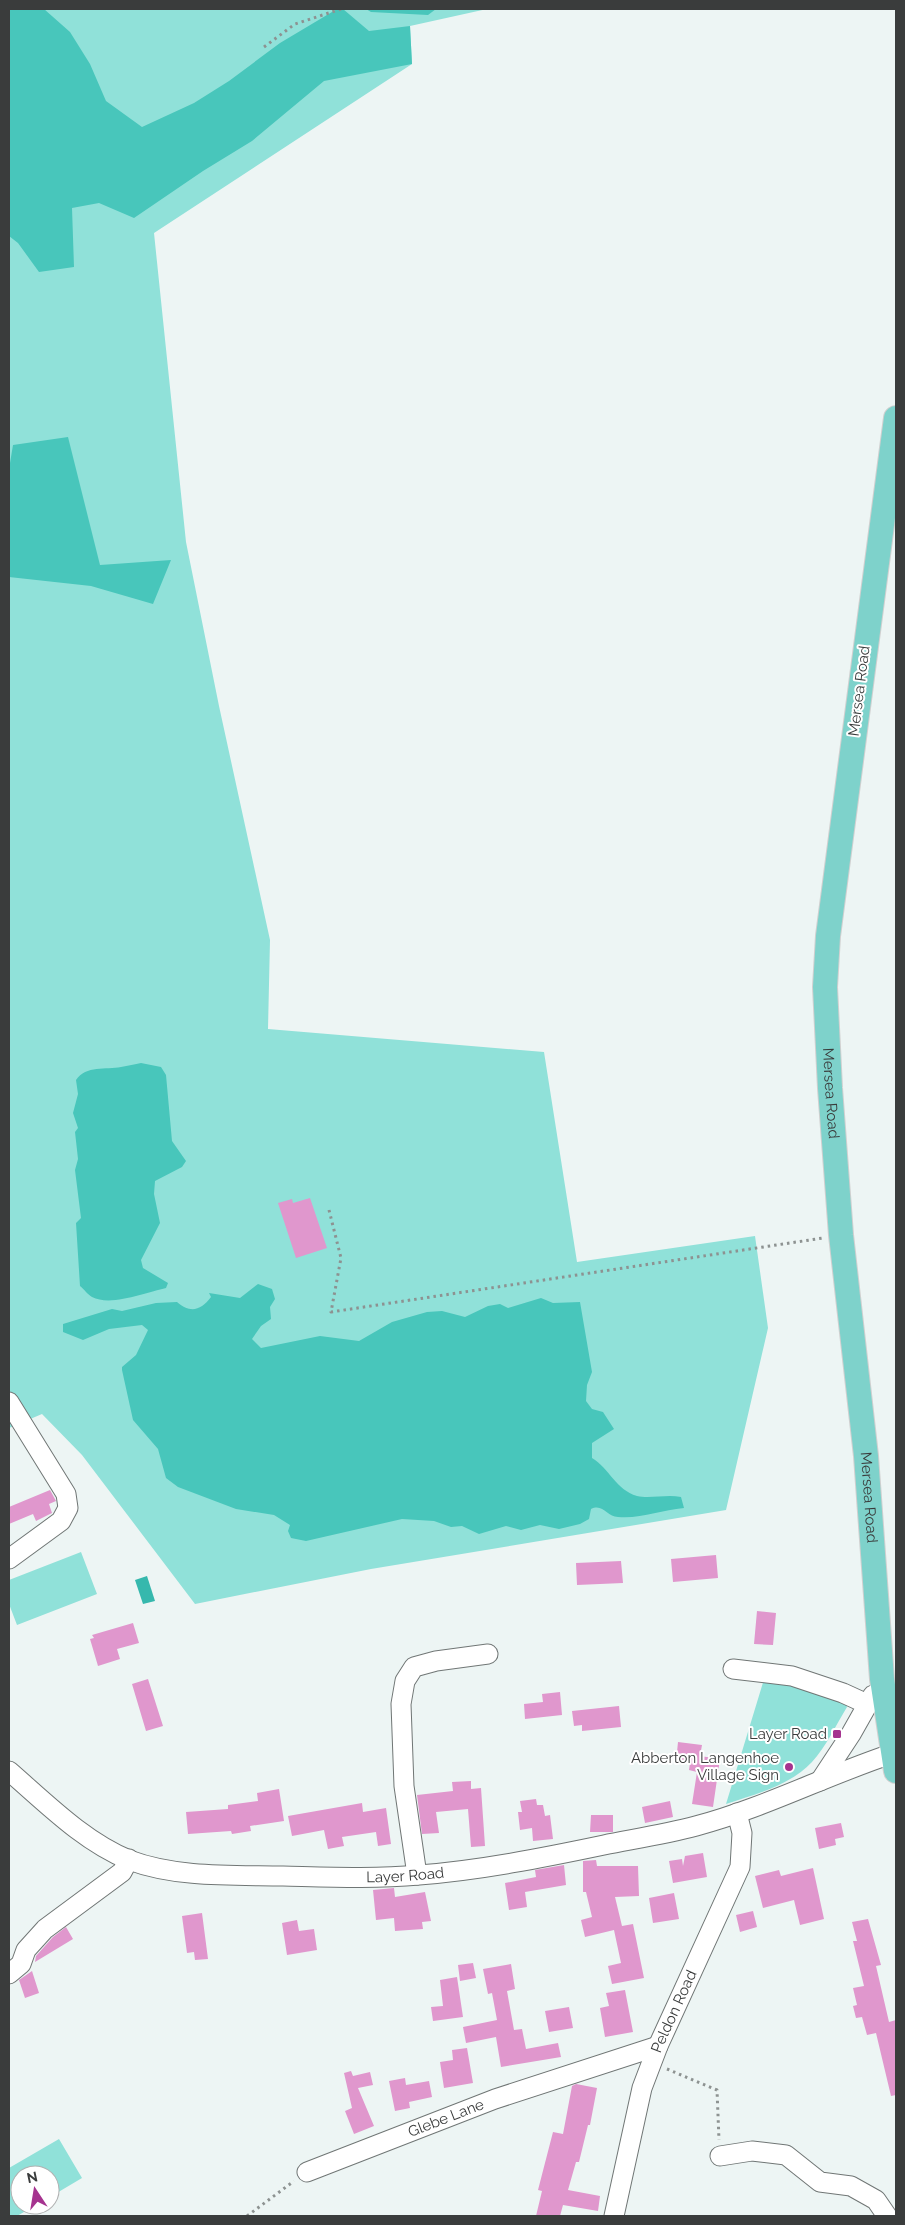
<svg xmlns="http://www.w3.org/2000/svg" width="905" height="2225" viewBox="0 0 905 2225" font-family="Raleway,sans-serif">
	<rect width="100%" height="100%" fill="#edf5f4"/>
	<path fill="#90e1d9" d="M9,9H487L410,26L412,64L154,233L186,542L219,706L270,940L268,1029L544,1052L577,1262L755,1236L768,1328L726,1510L371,1569L195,1604L82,1455L42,1414L9,1428Z
		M81,1552L97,1594L17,1625L9,1604V1580Z
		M765,1676L845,1702L847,1707C836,1725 826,1747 812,1762C789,1786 756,1794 726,1804Z
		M59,2139L82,2178L50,2197V2175H20V2205H36L17,2216H9V2168Z"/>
	<path fill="#48c6bb" d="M9,9H44L70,32L90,64L106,101L142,127L194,103L229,81L280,43L337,9H343L369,31L410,26L412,64L324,81L252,141L203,171L134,218L99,203L72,208L74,267L39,272L18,243L9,236Z
		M366,9H436L428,15L371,12Z
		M68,437L100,565L171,560L153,604L91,586L9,577V469L13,445Z
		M141,1063L161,1067L166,1075L172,1141L186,1161L182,1167L155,1181L154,1194L160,1223L141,1260L143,1268L168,1283L166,1288C147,1292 111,1307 92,1297C88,1295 84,1289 80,1286L76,1223L81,1218L75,1170L78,1159L75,1132L78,1128L73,1113L78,1094L76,1080C86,1065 106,1070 121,1067C128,1066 135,1064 141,1063Z
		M258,1284L272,1289L275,1299L270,1307L271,1319L261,1326L252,1339L261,1348L320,1336L359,1341L392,1322L427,1312L442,1311L465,1317L488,1306L500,1304L508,1308L541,1298L553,1303L580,1302L592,1372L587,1385L586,1401L592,1409L603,1412L614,1429L592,1443V1458C609,1468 616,1490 637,1496C650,1499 667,1494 681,1497L684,1508C661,1510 641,1519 618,1517C607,1517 603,1503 591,1509L589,1519L580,1524L559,1529L540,1525L521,1530L506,1526L479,1534L462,1526L451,1527L434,1521L402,1519L306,1541L291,1538L288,1531L290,1525L274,1515L236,1509L178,1487L166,1478L158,1449L133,1420L122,1370V1367L136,1355L148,1330L142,1325L109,1329L83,1340L63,1332V1324L112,1309L122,1311L156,1303L177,1302C191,1314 201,1310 211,1297L209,1293L240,1298Z"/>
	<path fill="#36b8ad" d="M147,1576L155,1601L143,1604L135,1580Z"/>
	<path fill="#e097cd" d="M310,1198L327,1248L296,1258L278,1203L292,1199L293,1203Z
		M50,1490L56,1501L49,1504L52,1513L36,1521L33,1514L9,1524V1507Z
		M716,1555L718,1578L673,1582L671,1559Z
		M621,1561L623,1583L577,1585L576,1563Z
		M757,1611L776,1613L773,1645L754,1644Z
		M133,1623L139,1643L117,1649L120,1659L98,1666L90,1639L94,1638L92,1635Z
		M148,1679L163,1726L146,1731L132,1684Z
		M560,1692L562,1715L525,1719L524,1704L543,1702L542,1694Z
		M619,1706L621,1727L582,1731V1725L574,1726L572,1711Z
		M678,1742L702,1745L700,1756L720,1759L713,1807L692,1804L697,1772L689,1770L690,1763L676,1762Z
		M471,1781V1789L481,1788L485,1846L471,1847L468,1809L436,1812L439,1833L422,1834L417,1795L453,1791L452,1782Z
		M279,1789L284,1821L250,1826L251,1831L232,1834L231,1831L188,1834L186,1812L228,1809V1805L258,1801L257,1793Z
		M536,1799L537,1805H543L545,1816L550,1815L553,1839L533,1841L532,1828L520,1830L518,1812H522L520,1801Z
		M670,1801L673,1817L645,1823L642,1807Z
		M362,1803L363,1812L386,1808L391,1844L378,1846L376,1832L342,1837L344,1846L328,1849L324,1830L292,1836L288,1816Z
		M591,1815H613V1832H590Z
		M841,1823L844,1837L835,1839L836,1845L819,1849L815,1828Z
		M703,1853L707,1877L673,1883L669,1861L682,1859L683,1866L685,1856Z
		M596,1860L597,1866H638L639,1896L615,1897L622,1926L633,1924L644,1978L612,1984L608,1966L621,1963L614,1930L585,1937L581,1920L592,1917L586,1892H583V1861Z
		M564,1865L566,1885L525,1892L527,1907L509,1910L505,1883L536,1877L535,1870Z
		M813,1868L824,1919L800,1925L794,1900L763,1908L755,1876L779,1870L781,1876Z
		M394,1888L395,1897L425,1892L431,1921L422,1922L423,1929L395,1931L394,1918L376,1920L373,1890Z
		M674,1893L679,1919L653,1923L649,1898Z
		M753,1911L757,1927L740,1932L736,1915Z
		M202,1913L208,1959L195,1960L194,1952L187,1953L182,1916Z
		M868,1919L881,1965L876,1966L889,2022L896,2020V2095L891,2096L876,2033L867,2035L862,2017L856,2018L853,2006L857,2005L853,1988L864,1986L853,1941H857L852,1922Z
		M297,1920L299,1931L314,1929L317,1950L287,1955L282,1923Z
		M66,1927L73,1939L35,1962L36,1956L53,1937Z
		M473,1963L476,1978L460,1981L458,1965Z
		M511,1964L515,1989L507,1991L514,2030L522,2029L526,2049L558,2043L561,2057L501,2067L496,2037L466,2043L463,2027L497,2020L492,1993L488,1994L483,1969Z
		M32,1971L39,1993L25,1998L19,1980Z
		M457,1977L463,2017L433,2021L431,2007L443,2006L440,1980Z
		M625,1990L633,2032L605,2037L600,2008L609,2006L606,1993Z
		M569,2007L573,2028L549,2032L545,2011Z
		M467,2048L473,2083L444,2088L440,2062L453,2060L452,2050Z
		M351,2071L353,2076L370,2072L373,2085L358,2088L374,2126L354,2134L345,2111L352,2108L344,2073Z
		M405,2078L406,2085L429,2081L432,2097L409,2102L410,2108L395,2111L389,2081Z
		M576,2084L597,2088L590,2125H588L579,2162H576L568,2190L600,2196L598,2211L563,2205L560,2216H536L542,2191L538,2190L553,2132L563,2134L572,2086Z"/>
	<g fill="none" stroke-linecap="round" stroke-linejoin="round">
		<g stroke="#707675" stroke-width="21">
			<g id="minor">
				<path d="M9,1402L66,1494L68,1508L61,1521L9,1559"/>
				<path d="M733,1669L792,1676L843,1693L867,1704"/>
				<path id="s1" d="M9,1771C46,1803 83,1841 129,1860C177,1878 233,1875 283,1876C328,1877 374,1879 419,1875C481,1870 542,1858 604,1845C634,1839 666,1834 696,1826C764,1808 827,1775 894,1753L896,1750"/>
				<path d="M820,1781L851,1734L873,1695"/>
				<path d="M417,1875L404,1786L401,1704L405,1681L414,1667L436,1661L488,1654"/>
				<path d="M9,1974L21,1964L26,1950L45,1929L122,1872L129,1859"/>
				<path d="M720,2156L752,2151L786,2155L820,2182L851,2186L876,2200L887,2216"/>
				<path id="s2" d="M307,2172L495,2099L658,2046"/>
				<path id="s3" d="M614,2216L642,2088L658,2046L740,1867L742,1833L737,1813"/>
			</g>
		</g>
		<g stroke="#d0d0d0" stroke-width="26">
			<g id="major">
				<path id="s4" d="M896,418L828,936L825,987L830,1088L841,1235L866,1456L882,1679L896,1771"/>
			</g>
		</g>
		<path stroke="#8d9291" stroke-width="3" stroke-dasharray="2.5 4" stroke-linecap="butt" d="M264,47L295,24L341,9
			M329,1210L341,1258L331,1312L823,1238
			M667,2069L717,2090L719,2140
			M247,2216L294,2181"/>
		<use href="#minor" stroke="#fff" stroke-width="19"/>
		<use href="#major" stroke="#7ed2cb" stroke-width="24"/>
	</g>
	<g fill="#a5338f" stroke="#fff" stroke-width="2">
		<rect x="832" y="1729" width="10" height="10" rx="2.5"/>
		<circle cx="789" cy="1767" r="5"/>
	</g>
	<g text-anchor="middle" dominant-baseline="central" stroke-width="4" stroke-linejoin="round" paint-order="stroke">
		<g font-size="15" fill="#3a3c3c" stroke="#fff">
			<text transform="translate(859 691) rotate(-83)">Mersea Road</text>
			<text stroke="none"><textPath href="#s4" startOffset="680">Mersea Road</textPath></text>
			<text stroke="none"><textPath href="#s4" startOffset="1086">Mersea Road</textPath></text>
			<text stroke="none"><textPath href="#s1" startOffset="428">Layer Road</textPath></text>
			<text stroke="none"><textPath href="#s3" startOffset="214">Peldon Road</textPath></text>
			<text stroke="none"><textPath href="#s2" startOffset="149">Glebe Lane</textPath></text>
		</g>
		<g font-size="15" fill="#3a3c3c" stroke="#fff" text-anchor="end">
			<text x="827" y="1734">Layer Road</text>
			<text x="779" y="1758">Abberton Langenhoe<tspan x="779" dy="17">Village Sign</tspan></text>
		</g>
	</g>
	<rect width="905" height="2225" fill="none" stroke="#3a3c3c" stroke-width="20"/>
	<g transform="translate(35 2190) rotate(348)"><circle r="24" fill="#ffffff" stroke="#b0b1b1"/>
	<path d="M0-4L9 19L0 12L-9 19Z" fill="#a5338f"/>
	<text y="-8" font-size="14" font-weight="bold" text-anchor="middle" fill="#3a3c3c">N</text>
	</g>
</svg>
